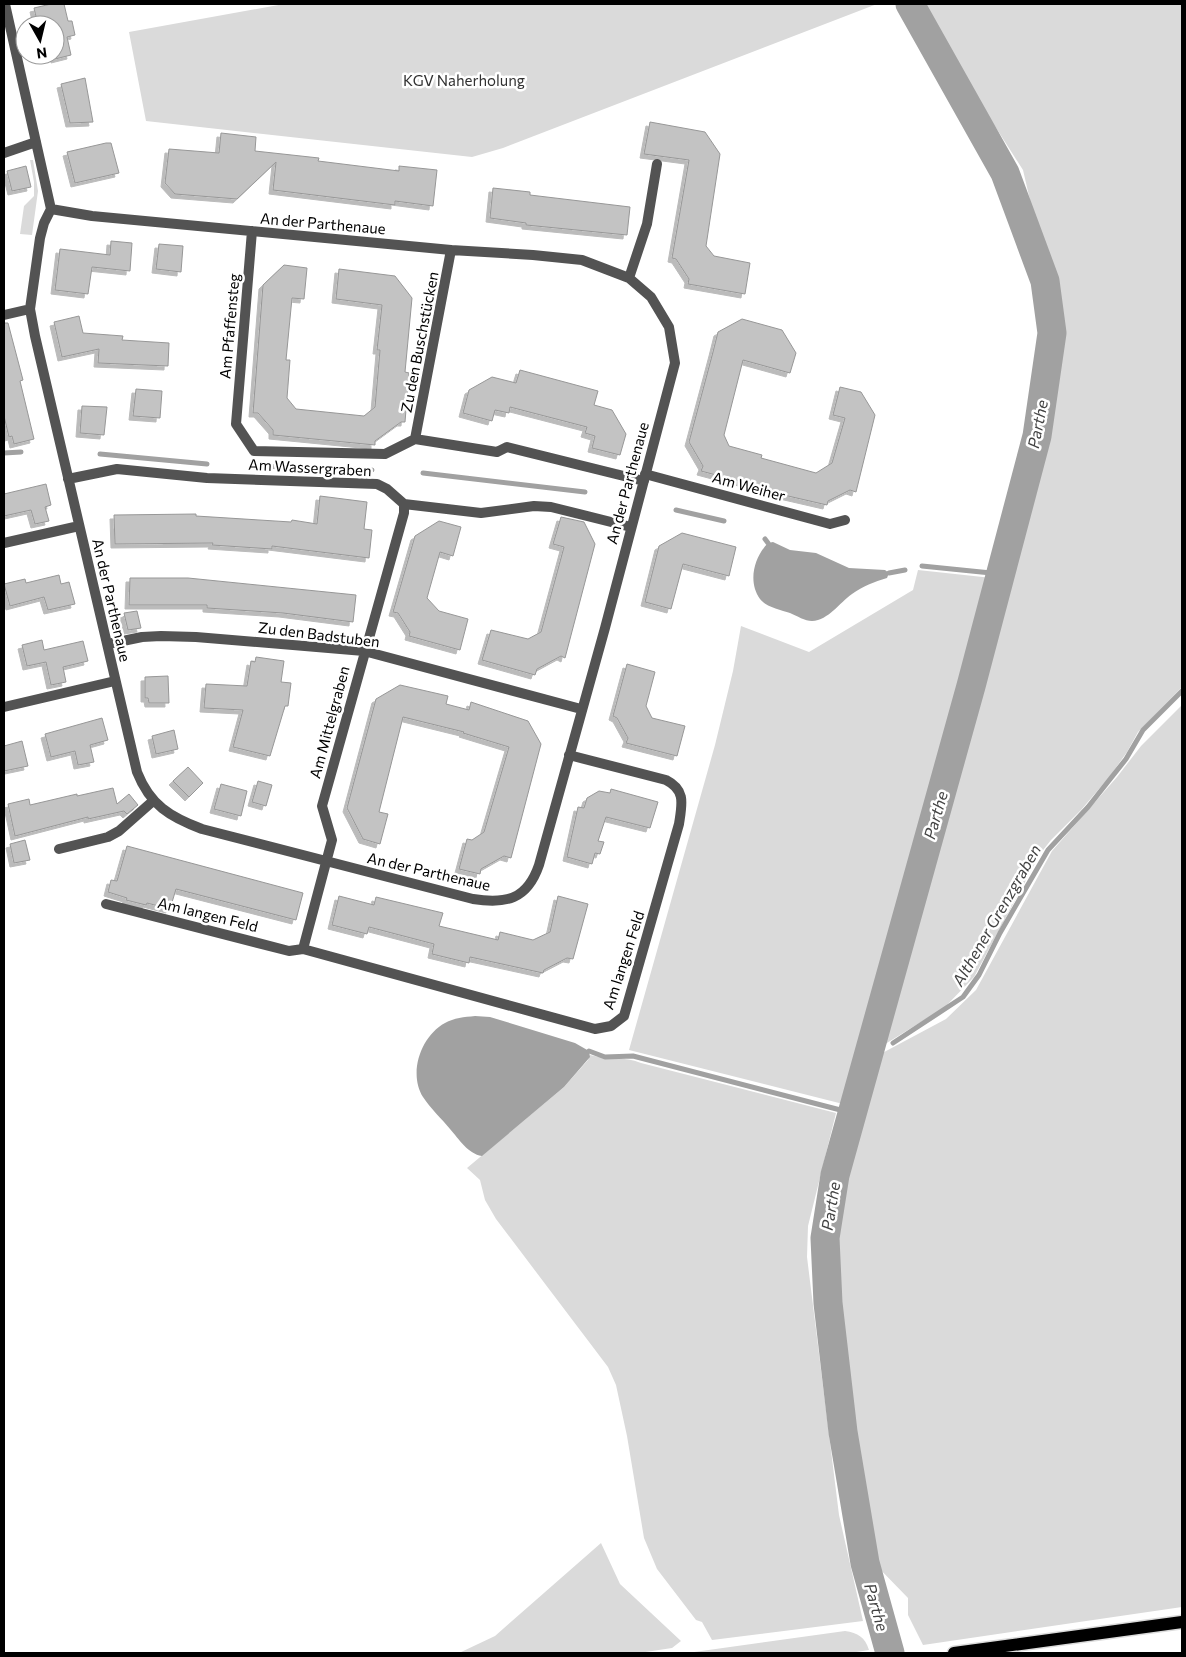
<svg xmlns="http://www.w3.org/2000/svg" width="1186" height="1657" viewBox="0 0 1186 1657" font-family="Commissioner,sans-serif">
	<defs>
		<filter id="shadow"><feDropShadow dx="-4" dy="4" stdDeviation="0" flood-color="#0004"/></filter>
	</defs>
	<rect width="100%" height="100%" fill="#fff"/>
	<path fill="#dadada" d="M284,4H877L503,148L472,157L146,121L129,32Z
		M922,4H1182V687L1138,732L1127,752L1110,776L1081,810L1051,840L1040,854L974,977L945,1007L874,1051L930,849L1022,536L1047,429L1055,340L1054,315L1047,273L1023,170L984,109Z
		M30,160H33L38,191L32,235L20,234L24,206L34,196V182Z
		M918,570L992,578L847,1105L629,1050L715,745L733,671L741,626L809,652L913,590Z
		M1182,705V1607L923,1645L908,1615V1598L874,1563L853,1461L836,1321L830,1235L873,1058L946,1019L976,990L1052,851L1117,777L1141,746Z
		M590,1055C608,1060 624,1056 641,1063L836,1113L808,1226L807,1257L839,1515L863,1621L712,1640L702,1622L696,1620L657,1569L644,1538L627,1436L616,1385L608,1367L496,1219L485,1200L480,1180L467,1168L564,1087L588,1060Z
		M601,1543L620,1584L681,1641L672,1648L639,1653H459L495,1636Z
		M845,1631C858,1633 865,1637 869,1650L850,1653H687Z"/>
	<path fill="#a1a1a1" d="M773,542L790,550L816,553L849,568L885,570L889,573L887,578C874,582 863,586 852,594C839,603 829,620 812,621C805,621 797,616 790,613C781,610 766,607 760,599C747,581 755,556 768,543Z
		M475,1016L490,1017L575,1043L589,1051L590,1057L564,1087L482,1156C468,1154 459,1139 450,1129C442,1119 430,1108 423,1097C408,1073 421,1036 445,1023C454,1018 464,1017 475,1016Z"/>
	<g fill="none" stroke-linecap="round" stroke-linejoin="round">
		<path stroke="#a1a1a1" stroke-width="5" d="M4,453L21,452
			M100,454L207,464
			M259,466L372,470
			M423,473L585,492
			M676,510L724,521
			M765,539L768,543
			M922,566L1001,574
			M889,573L905,570
			M893,1043L963,997L979,975L1000,933L1048,850L1088,807L1126,759L1143,730L1182,691
			M589,1051L605,1057L633,1056L852,1113
			M867,1059L877,1054"/>
		<path stroke="#a1a1a1" stroke-width="29" d="M890,1653L865,1563L843,1432L828,1303L825,1238L835,1175L971,686L1037,436L1052,333L1045,281L1005,173L910,4"/>
	</g>
	<path fill="#c3c3c3" stroke="#979797" filter="url(#shadow)" d="M51,4H64L68,21H72L75,35L67,37L71,55L55,59V25H38L34,8Z
		M85,78L93,122L70,123L61,84Z
		M650,122L705,132L720,154L706,246L714,256L750,263L745,294L688,284L689,279L676,259L672,258L689,160L644,154Z
		M221,133L256,137L255,151L319,158L318,161L399,171V166L437,170L433,206L395,201V205L273,190L276,162L237,199L175,194L165,183L169,149L219,153Z
		M106,143H111L119,173L75,183L67,152Z
		M26,166L31,187L12,191L7,171Z
		M493,188L530,192V195L630,207L627,235L526,225V223L490,218Z
		M111,241L132,243L130,271L92,267L88,294L55,290L60,249L110,255Z
		M159,244L183,246L181,272L156,269Z
		M284,265L307,268L304,299L292,298L286,360H290L287,398L296,409L364,416L375,407L380,350H377L382,305L336,299L339,269L395,276L412,298L405,372L409,373L405,422H401L375,441V445L273,435V430L258,413H253L263,285Z
		M79,316L83,333L123,336L122,340L169,343L168,366L98,363L99,349L62,357L54,322Z
		M742,319L782,330L796,353L790,373L743,360L724,435L729,446L762,455L761,458L816,473L832,463L845,418L833,415L840,387L861,392L875,415L856,492L850,490L828,501L827,505L775,493L776,491L701,471L703,466L689,442L713,352L718,332Z
		M4,323H8L23,380L20,381L34,439L14,444L12,436L9,437L4,416Z
		M520,370L598,391L594,405L612,410L626,434L620,455L592,448L595,436L585,433L587,427L510,407L509,413L495,410L492,421L463,413L469,390L492,377L516,383Z
		M136,389L162,391L160,418L133,416Z
		M82,406L107,407L104,435L80,433Z
		M46,484L51,505L45,507L49,521L35,524L31,510L4,516V494Z
		M320,496L367,502L364,529L372,530L369,558L272,546V549L212,545L213,543L115,544L114,515L196,514V516L291,522L292,520L317,524Z
		M561,517L584,522L595,544L565,658L561,656L537,669L535,675L482,660L491,630L528,639L541,632L564,547L553,544Z
		M439,521L461,527L453,556L440,552L427,598L439,611L468,619L460,650L409,636L410,632L398,613L393,612L415,536Z
		M682,533L736,547L729,576L683,564L671,609L645,602L659,546Z
		M59,575L61,584L69,582L75,604L48,610L44,597L10,606L4,584L25,579L26,583Z
		M130,578H188L356,595L353,622L283,613L207,608V605H129Z
		M137,611L141,628L128,630L124,613Z
		M42,640L44,650L83,641L88,661L63,667L66,682L51,685L46,662L27,666L22,645Z
		M256,657L284,661L281,682L291,683L288,706H285L270,756L233,747L243,710L204,708L206,684L247,686L251,661L255,662Z
		M627,664L655,672L646,706L652,718L685,726L677,756L626,743L628,738L617,718L613,716Z
		M168,676L169,703H149L148,698H145V677Z
		M400,685L448,696L446,704L469,710L471,702L528,721L541,744L511,858L504,856L481,869L480,874L459,869L467,839L472,840L484,832L509,747L463,733L464,732L403,717L379,812L388,814L380,844L363,839L347,808L376,699Z
		M102,718L108,740L90,745L94,762L78,765L75,751L51,757L45,734Z
		M174,730L178,749L156,754L152,736Z
		M22,741L28,766L4,771V746Z
		M188,767L203,783L189,797L173,781Z
		M258,781L272,785L266,806L252,802Z
		M221,784L247,791L241,816L214,809Z
		M113,788L117,804L129,794L138,805L127,814L124,811L88,819V817L15,836L8,804L29,799L30,805L77,794V796Z
		M611,789L658,802L650,828L606,817L598,841L604,842L600,854L595,853L592,864L567,857L578,807L584,808L587,798L599,791L610,793Z
		M25,840L30,860L14,863L10,844Z
		M127,846L303,893L296,920L176,889L170,909L147,903L146,905L126,900L127,898L108,892L111,880L117,881Z
		M339,896L374,905L376,897L443,913L439,926L498,940L500,932L533,940L550,932L558,896L588,904L573,959L567,958L544,970L543,973L470,957L469,963L432,954L434,944L369,927L367,934L332,925Z"/>
	<g fill="none" stroke-linecap="round" stroke-linejoin="round">
		<g stroke="#dbdbdb" stroke-width="15">
			<path id="primary" d="M954,1653L1182,1622"/>
		</g>
		<path stroke="#535353" stroke-width="10" d="M5,4L51,209L44,223L40,238L30,309L35,336L137,772C150,805 170,817 202,829L473,899C506,904 527,900 539,865L605,628L675,363L669,327L651,297L629,278L582,260L533,255L451,250L92,216L51,209
			M4,153L36,142
			M252,231L236,424L254,451L385,454L415,439L497,452L507,447L644,481
			M629,278L647,224L657,164
			M4,315L30,309
			M415,439L451,250
			M645,474L830,524L845,520
			M68,479L117,469L207,478L377,484L387,489L404,504L481,513L534,506L551,507L631,527
			M404,504V513L322,806L332,840L303,949L595,1029L611,1026L624,1016L679,824C682,804 686,790 666,780L569,755
			M4,543L79,526
			M108,644L142,637L161,636L196,637L364,651L581,709
			M4,707L115,681
			M59,849L108,837L119,831L153,801
			M106,904L289,951L303,949"/>
		<use href="#primary" stroke="#000" stroke-width="12"/>
	</g>
	<g text-anchor="middle" dominant-baseline="central" stroke-width="5" stroke-linejoin="round" paint-order="stroke">
		<g font-size="15" fill="#313131" stroke="#fff">
			<text x="464" y="80">KGV Naherholung</text>
		</g>
		<g font-size="15" fill="#000" stroke="#fff">
			<text transform="translate(323 223) rotate(5)">An der Parthenaue</text>
			<text transform="translate(229 326) rotate(-85)">Am Pfaffensteg</text>
			<text transform="translate(419 342) rotate(-79)">Zu den Buschstücken</text>
			<text transform="translate(310 467) rotate(3)">Am Wassergraben</text>
			<text transform="translate(627 483) rotate(-75)">An der Parthenaue</text>
			<text transform="translate(749 486) rotate(15)">Am Weiher</text>
			<text transform="translate(112 600) rotate(77)">An der Parthenaue</text>
			<text transform="translate(319 634) rotate(7)">Zu den Badstuben</text>
			<text transform="translate(329 722) rotate(-75)">Am Mittelgraben</text>
			<text transform="translate(429 871) rotate(13)">An der Parthenaue</text>
			<text transform="translate(208 914) rotate(14)">Am langen Feld</text>
			<text transform="translate(623 960) rotate(-72)">Am langen Feld</text>
		</g>
		<g font-size="16" font-style="italic" fill="#424242" stroke="#fff">
			<text transform="translate(1037 424) rotate(-79)">Parthe</text>
			<text transform="translate(935 815) rotate(-74)">Parthe</text>
			<text transform="translate(996 915) rotate(-60)">Althener Grenzgraben</text>
			<text transform="translate(830 1206) rotate(-81)">Parthe</text>
			<text transform="translate(877 1607) rotate(74)">Parthe</text>
		</g>
	</g>
	<rect width="1186" height="1657" fill="none" stroke="#000000" stroke-width="10"/>
	<g transform="translate(40 40) rotate(172)"><circle r="24" fill="#ffffff" stroke="#999999"/>
	<path d="M0-4L9 19L0 12L-9 19Z" fill="#000000"/>
	<text y="-8" font-size="14" font-weight="bold" text-anchor="middle" fill="#000000">N</text>
	</g>
</svg>
